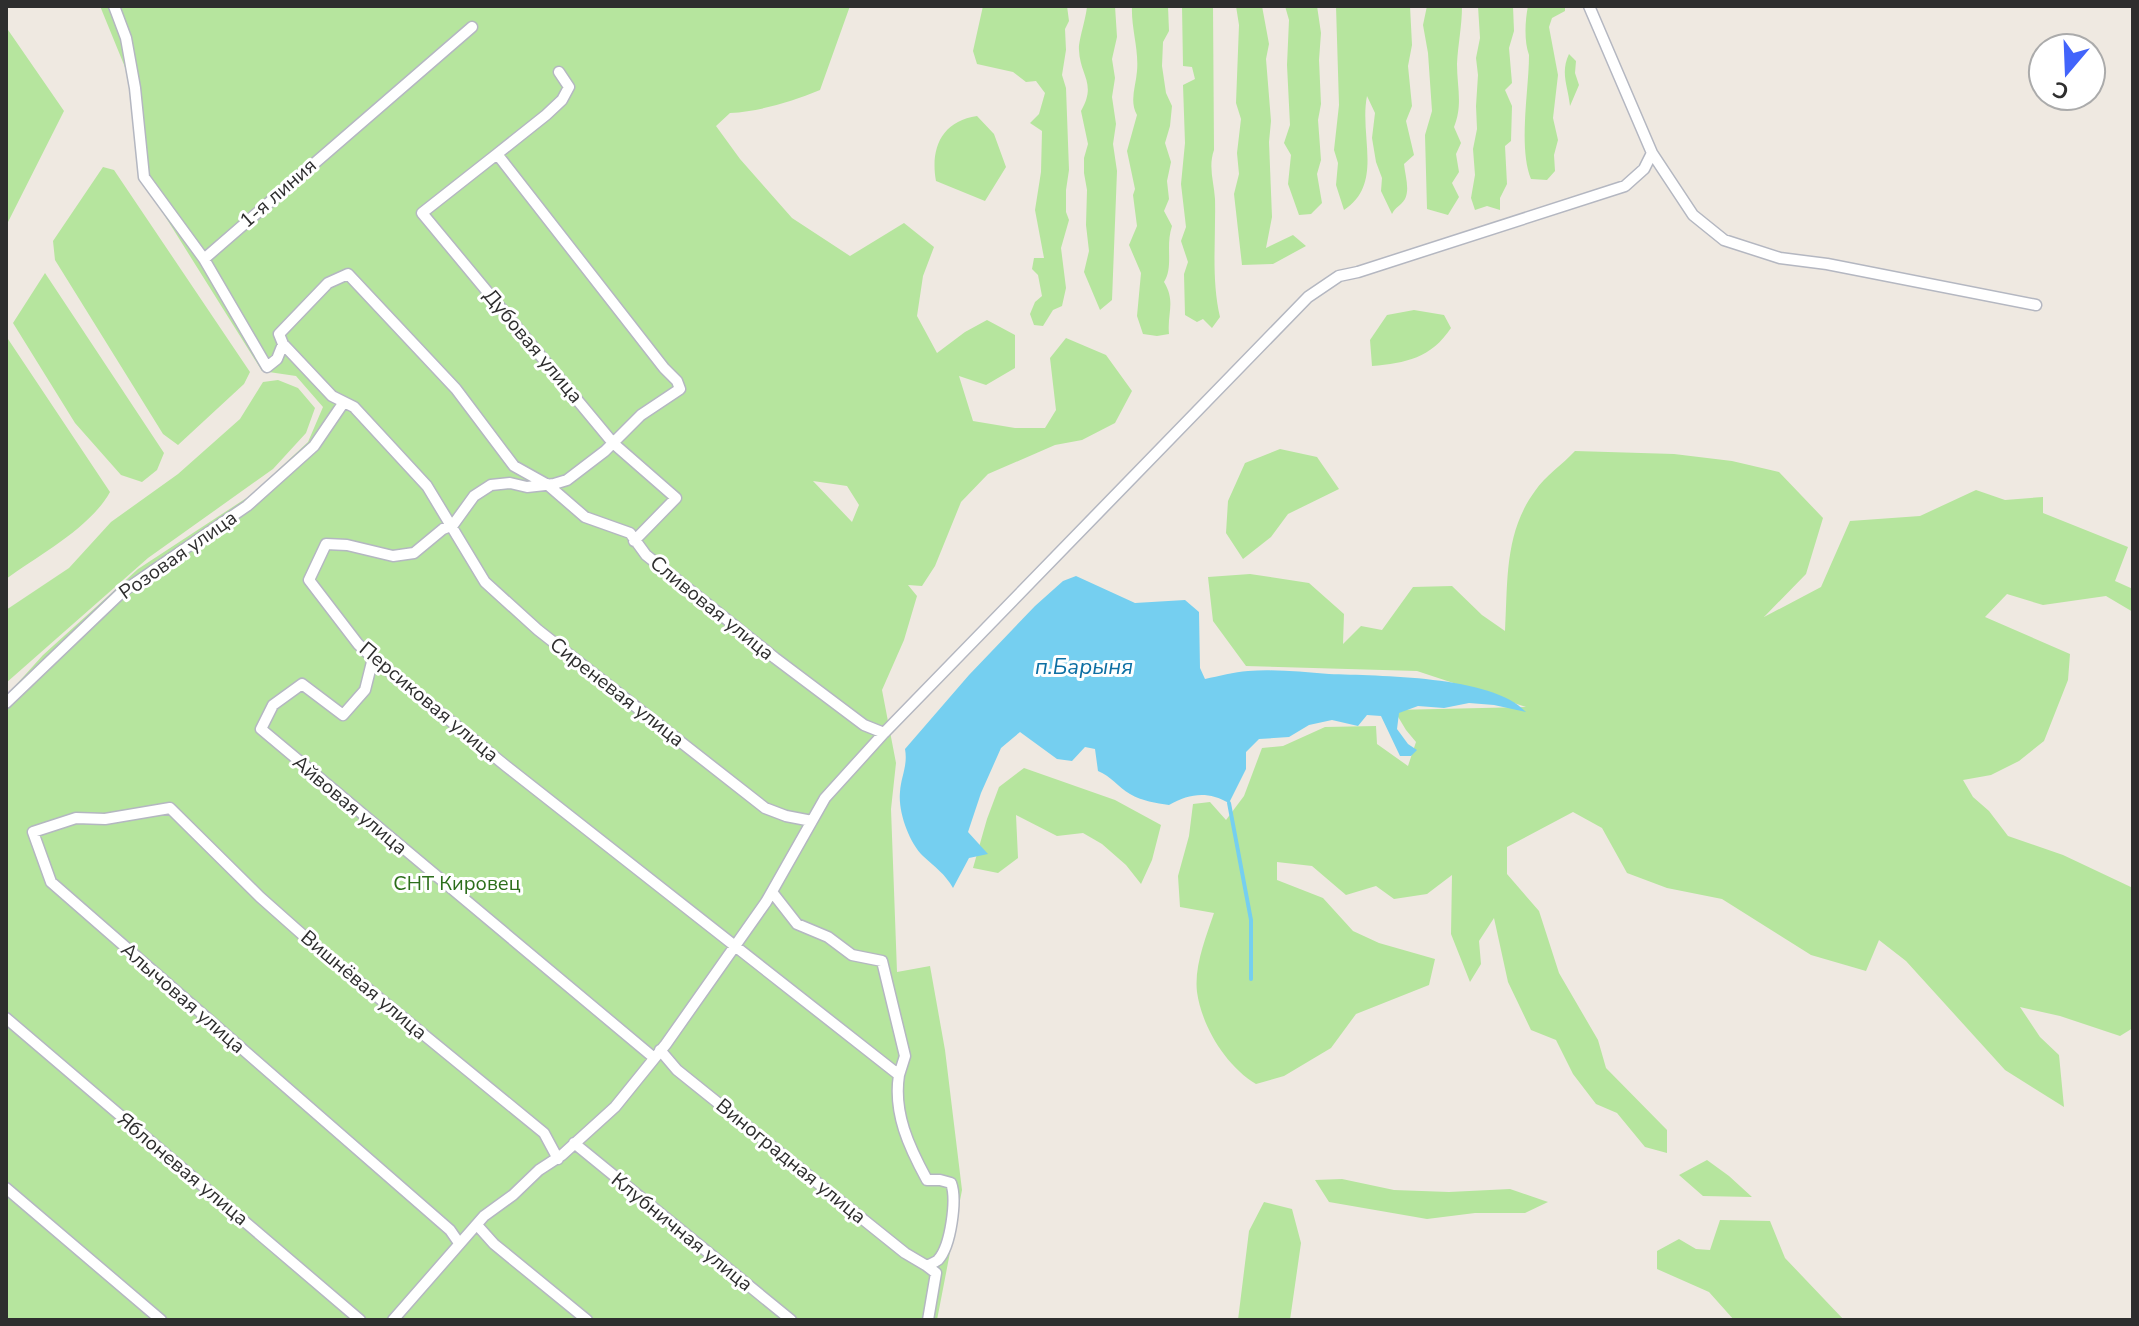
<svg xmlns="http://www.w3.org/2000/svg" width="2139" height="1326" viewBox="0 0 2139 1326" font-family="'Nunito Sans',sans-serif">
	<rect width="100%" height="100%" fill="#efe9e1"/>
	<path fill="#b6e59e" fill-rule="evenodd" d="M100,6H850L820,90C790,102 762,111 730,113L716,126L740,159L792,218L850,256L904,223L934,247L923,276L917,316L937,353L965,332L987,320L1015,335V368L986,385L959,376L973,421L1015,428H1045L1056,410L1050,358L1066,338L1106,355L1132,391L1115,423L1082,440L1055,445L988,474L961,502L935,566L922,586L908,585L917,596L904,640L882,690L896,763L891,809L897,972L930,966L945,1050L962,1190L937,1320H6V696L43,655L138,569L251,495L308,442L323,407L296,376L262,371L138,173L129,77ZM813,481L847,486L859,505L852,522Z
		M983,6H1067L1069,21L1065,29L1066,50L1062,75L1066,88L1069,170L1066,190V212L1069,220L1061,248L1066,288L1062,306L1053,310L1043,326L1034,325L1030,314L1035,302L1042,296L1038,275L1032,269L1034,258H1044L1035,210L1041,172L1042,131L1030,123L1039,114L1045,93L1036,81L1026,82L1013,72L977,64L973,51Z
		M1087,6H1115L1117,37L1112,59L1115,78L1112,97L1116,124L1113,144L1117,171L1112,300L1100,310L1084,272L1089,251L1086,225L1087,190L1084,173V158L1088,144L1081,111C1097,83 1080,76 1079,50C1078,42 1086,19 1087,6Z
		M1132,6H1168L1169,31L1163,42L1162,66L1166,93L1172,106L1170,126L1165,143L1171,162L1167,181L1169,199L1164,211L1172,226C1165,247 1174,266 1164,282C1176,302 1167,313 1169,334L1157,336L1143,334L1137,316L1141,273L1129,245L1137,226L1133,195L1135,189L1127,151L1137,115C1129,101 1136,86 1137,71C1139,49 1131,28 1132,6Z
		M1182,6H1213L1214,150C1208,167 1214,182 1215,199C1216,239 1211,278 1220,317L1212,328L1203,319L1197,322L1185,315L1184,274L1188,262L1181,241L1186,227L1181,184L1185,143L1183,85L1195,79L1192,67L1183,66Z
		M1236,6H1262L1269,44L1266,59L1271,121L1269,142L1272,217L1266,248L1293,235L1306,246L1273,264L1242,265L1234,194L1239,174L1237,153L1241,119L1236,103L1239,25Z
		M1285,6H1317L1321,33L1319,60L1321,104L1318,120L1321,160L1317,174L1322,203L1311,214L1299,215L1288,184L1291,155L1284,143L1290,125L1287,65L1289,20Z
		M1336,6H1410L1412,45L1408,66L1412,106L1406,121L1414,155L1404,164C1405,175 1410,189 1405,199C1401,206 1395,207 1392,214L1381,191L1382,178L1376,162L1372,138L1375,113L1367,96C1359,136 1384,184 1344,210L1336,185L1338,163L1334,150L1339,105Z
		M1427,6H1462C1462,26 1458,44 1457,64C1457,87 1463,105 1454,127L1461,143L1456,154L1459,172L1452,183L1459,197L1448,215L1427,209L1425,135L1432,111L1428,53L1423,25Z
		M1478,6H1513L1514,31L1509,48L1512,83L1505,90L1512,106L1511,141L1505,146L1507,184L1500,198V210L1487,206L1475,210L1471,198L1475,175L1473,149L1477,129L1476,106L1478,75L1476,58L1480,38Z
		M1528,6H1565V11L1552,18L1549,27L1558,75L1553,118L1558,140L1554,155L1555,171L1547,180L1531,179C1518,147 1529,90 1529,55C1524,41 1525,21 1528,6Z
		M6,27L64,111L6,226Z
		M1569,54L1576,61L1575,73L1579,85L1570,106C1568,86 1560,73 1569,54Z
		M977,116L994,134L1006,167L985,201L936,181C930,148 942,121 977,116Z
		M103,167L114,170L250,372L244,384L178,445L163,434L55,260L53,241Z
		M45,273L164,453L157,470L142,482L121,475L75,423L13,323Z
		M1414,310L1444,315L1451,328C1431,358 1406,363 1372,366L1370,340L1387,315Z
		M6,336L110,492C90,528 39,555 6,579Z
		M278,380L298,388L315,408L306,433L273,469L148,558L6,683V610L69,568L111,522L178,474L240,419L263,382Z
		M1280,449L1317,457L1339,489L1288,514L1271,537L1243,559L1226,533L1228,501L1245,463Z
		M1575,451L1674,454L1732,461L1779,472L1823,518L1806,574L1764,617L1821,587L1850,521L1920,516L1976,490L2005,500L2043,497V513L2128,547L2115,581L2133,589V612L2106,596L2043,605L2007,594L1985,617L2070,654L2068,680L2044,741L2019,761L1991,775L1963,780L1973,797L1989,811L2008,836L2063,855L2133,888V1028L2120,1036L2060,1016L2020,1007L2040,1037L2059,1055L2064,1107L2005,1070L1906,961L1879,940L1866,971L1811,955L1722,899L1667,888L1627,873L1602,828L1573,812L1507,847V874L1539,911L1559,973L1598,1040L1606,1068L1667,1130V1153L1645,1147L1617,1113L1596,1104L1573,1074L1556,1040L1531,1030L1508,982L1494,918L1479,941L1481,964L1470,982L1451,934L1452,875L1427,894L1394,899L1376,886L1346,895L1312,866L1277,862V880L1323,898L1353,931L1379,943L1435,959L1429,985L1356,1014L1331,1048L1284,1076L1256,1084C1226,1066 1202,1027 1197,992C1194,966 1206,937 1214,913L1180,907L1178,876L1189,836L1193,804L1210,802L1226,820L1244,796L1262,748L1283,746L1325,727L1376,726L1377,744L1408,766L1416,742L1406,730L1394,710L1526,707L1417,671L1246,666L1213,621L1208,577L1250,574L1309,583L1344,614L1343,644L1361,626L1382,630L1413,587L1452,586L1482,615L1505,631C1508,582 1504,533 1535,491C1545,476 1563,464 1575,451Z
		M1024,768L1115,800L1161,825L1152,860L1141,884L1126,865L1102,844L1083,833L1057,836L1016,815L1018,858L998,873L973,868L987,819L999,787Z
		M1707,1160L1729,1176L1752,1197L1703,1196L1679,1175Z
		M1342,1179L1394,1190L1449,1192L1510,1189L1548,1202L1525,1213H1475L1427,1219L1329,1202L1315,1180Z
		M1264,1202L1292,1209L1301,1243L1290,1320H1238L1249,1231Z
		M1720,1220L1770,1221L1785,1258L1844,1320H1734L1709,1292L1657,1269V1251L1679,1239L1696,1249L1710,1250Z"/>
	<path fill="#75cff0" d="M1076,576L1135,603L1185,600L1199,612L1200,668L1205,679C1219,676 1234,672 1248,671C1275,669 1301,672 1329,674C1378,676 1492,675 1526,712L1494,705L1469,703L1444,708L1418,706L1399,713L1397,729L1408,744L1417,750L1411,756H1400L1381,716L1367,715L1358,726L1332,720L1309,725L1289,737L1259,739L1246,752V769L1229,803C1208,791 1190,793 1169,805C1156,803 1142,801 1130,794C1118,787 1111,776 1098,771L1095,749L1085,747L1072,761L1057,759L1020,732L1001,748L981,793L968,832L988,854L969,858L953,888C945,874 935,867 923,856C909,842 898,812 900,792C901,776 908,766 905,749L969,675L1035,606L1063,581Z"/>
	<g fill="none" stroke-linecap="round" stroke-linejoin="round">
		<path stroke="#75cff0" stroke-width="4" d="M1229,803L1251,920V979"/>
		<g stroke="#b4b7c1" stroke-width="13">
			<path id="street" d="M114,6L126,38L135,88L144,177L204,259
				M1589,6L1652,153L1693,215L1724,240L1780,258L1827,264L2036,305
				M559,72L569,87L562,100L546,115L497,154L664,368L677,381L680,389L641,415L605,451L567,480L554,484L527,487L510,483L491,485L474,496L453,525L443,529L414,553L393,556L347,545L326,544L309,580L358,644L373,658L506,766L899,1075L905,1056L882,961L852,955L828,937L797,924L772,892
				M497,154L422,213L613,443L676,498L634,541
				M283,344L277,359L267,367L204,259L472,27
				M373,658L365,690L343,715L302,684L273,705L261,729L653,1057
				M6,703L122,592L247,506L314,446L344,402
				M812,821L786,816L765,808L538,630L485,582L427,486L354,407L332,396L283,344L279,334L328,283L348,274L456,389L514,466L548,485L585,517L630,533L646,555L775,658L864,725L884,733
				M6,1018L360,1320
				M660,1050L677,1070L905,1253L927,1266
				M899,1075C893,1113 909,1147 927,1180H940L951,1183C957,1199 951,1246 938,1260C937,1261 929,1265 927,1266L936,1273L928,1320
				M574,1143L791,1320
				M6,1188L161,1320
				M477,1225L494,1244L587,1320
				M459,1243L450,1230L51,882L33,832L76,818L105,819L170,808L260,897L313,944L544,1133L558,1159
				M393,1320L484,1216L513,1195L539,1170L562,1155L615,1107L666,1044L766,902L825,798L884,733L1308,297L1339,276L1358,272L1625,186L1644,169L1652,153"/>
		</g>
		<use href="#street" stroke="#fff" stroke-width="10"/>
	</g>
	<g text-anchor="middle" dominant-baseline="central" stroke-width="6" stroke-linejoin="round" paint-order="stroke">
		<g font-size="20" fill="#2e2e2e" stroke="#fff">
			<text transform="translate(278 193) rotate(-41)">1-я линия</text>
			<text transform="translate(533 346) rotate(50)">Дубовая улица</text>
			<text transform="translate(178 555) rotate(-35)">Розовая улица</text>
			<text transform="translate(712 608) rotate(39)">Сливовая улица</text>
			<text transform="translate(617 692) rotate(38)">Сиреневая улица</text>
			<text transform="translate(429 702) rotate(40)">Персиковая улица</text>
			<text transform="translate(350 805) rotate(40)">Айвовая улица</text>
			<text transform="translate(364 985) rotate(40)">Вишнёвая улица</text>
			<text transform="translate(183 998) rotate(41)">Алычовая улица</text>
			<text transform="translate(791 1161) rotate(39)">Виноградная улица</text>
			<text transform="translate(183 1169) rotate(40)">Яблоневая улица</text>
			<text transform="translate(682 1232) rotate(39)">Клубничная улица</text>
		</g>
		<g font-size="20" fill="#2c6e1b" stroke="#fff">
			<text x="457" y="883">СНТ Кировец</text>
		</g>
		<g font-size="22" font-style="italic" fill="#0d6fa3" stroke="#fff">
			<text x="1084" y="667">п.Барыня</text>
		</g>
	</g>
	<rect width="2139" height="1326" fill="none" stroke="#2e2e2e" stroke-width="16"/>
	<g transform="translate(2067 72) rotate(199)"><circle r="38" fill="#ffffff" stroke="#ababab" stroke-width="2"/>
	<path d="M0-6L14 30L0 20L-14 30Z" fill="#4264fb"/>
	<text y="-12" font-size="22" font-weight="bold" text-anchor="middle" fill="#2e2e2e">С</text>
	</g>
</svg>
